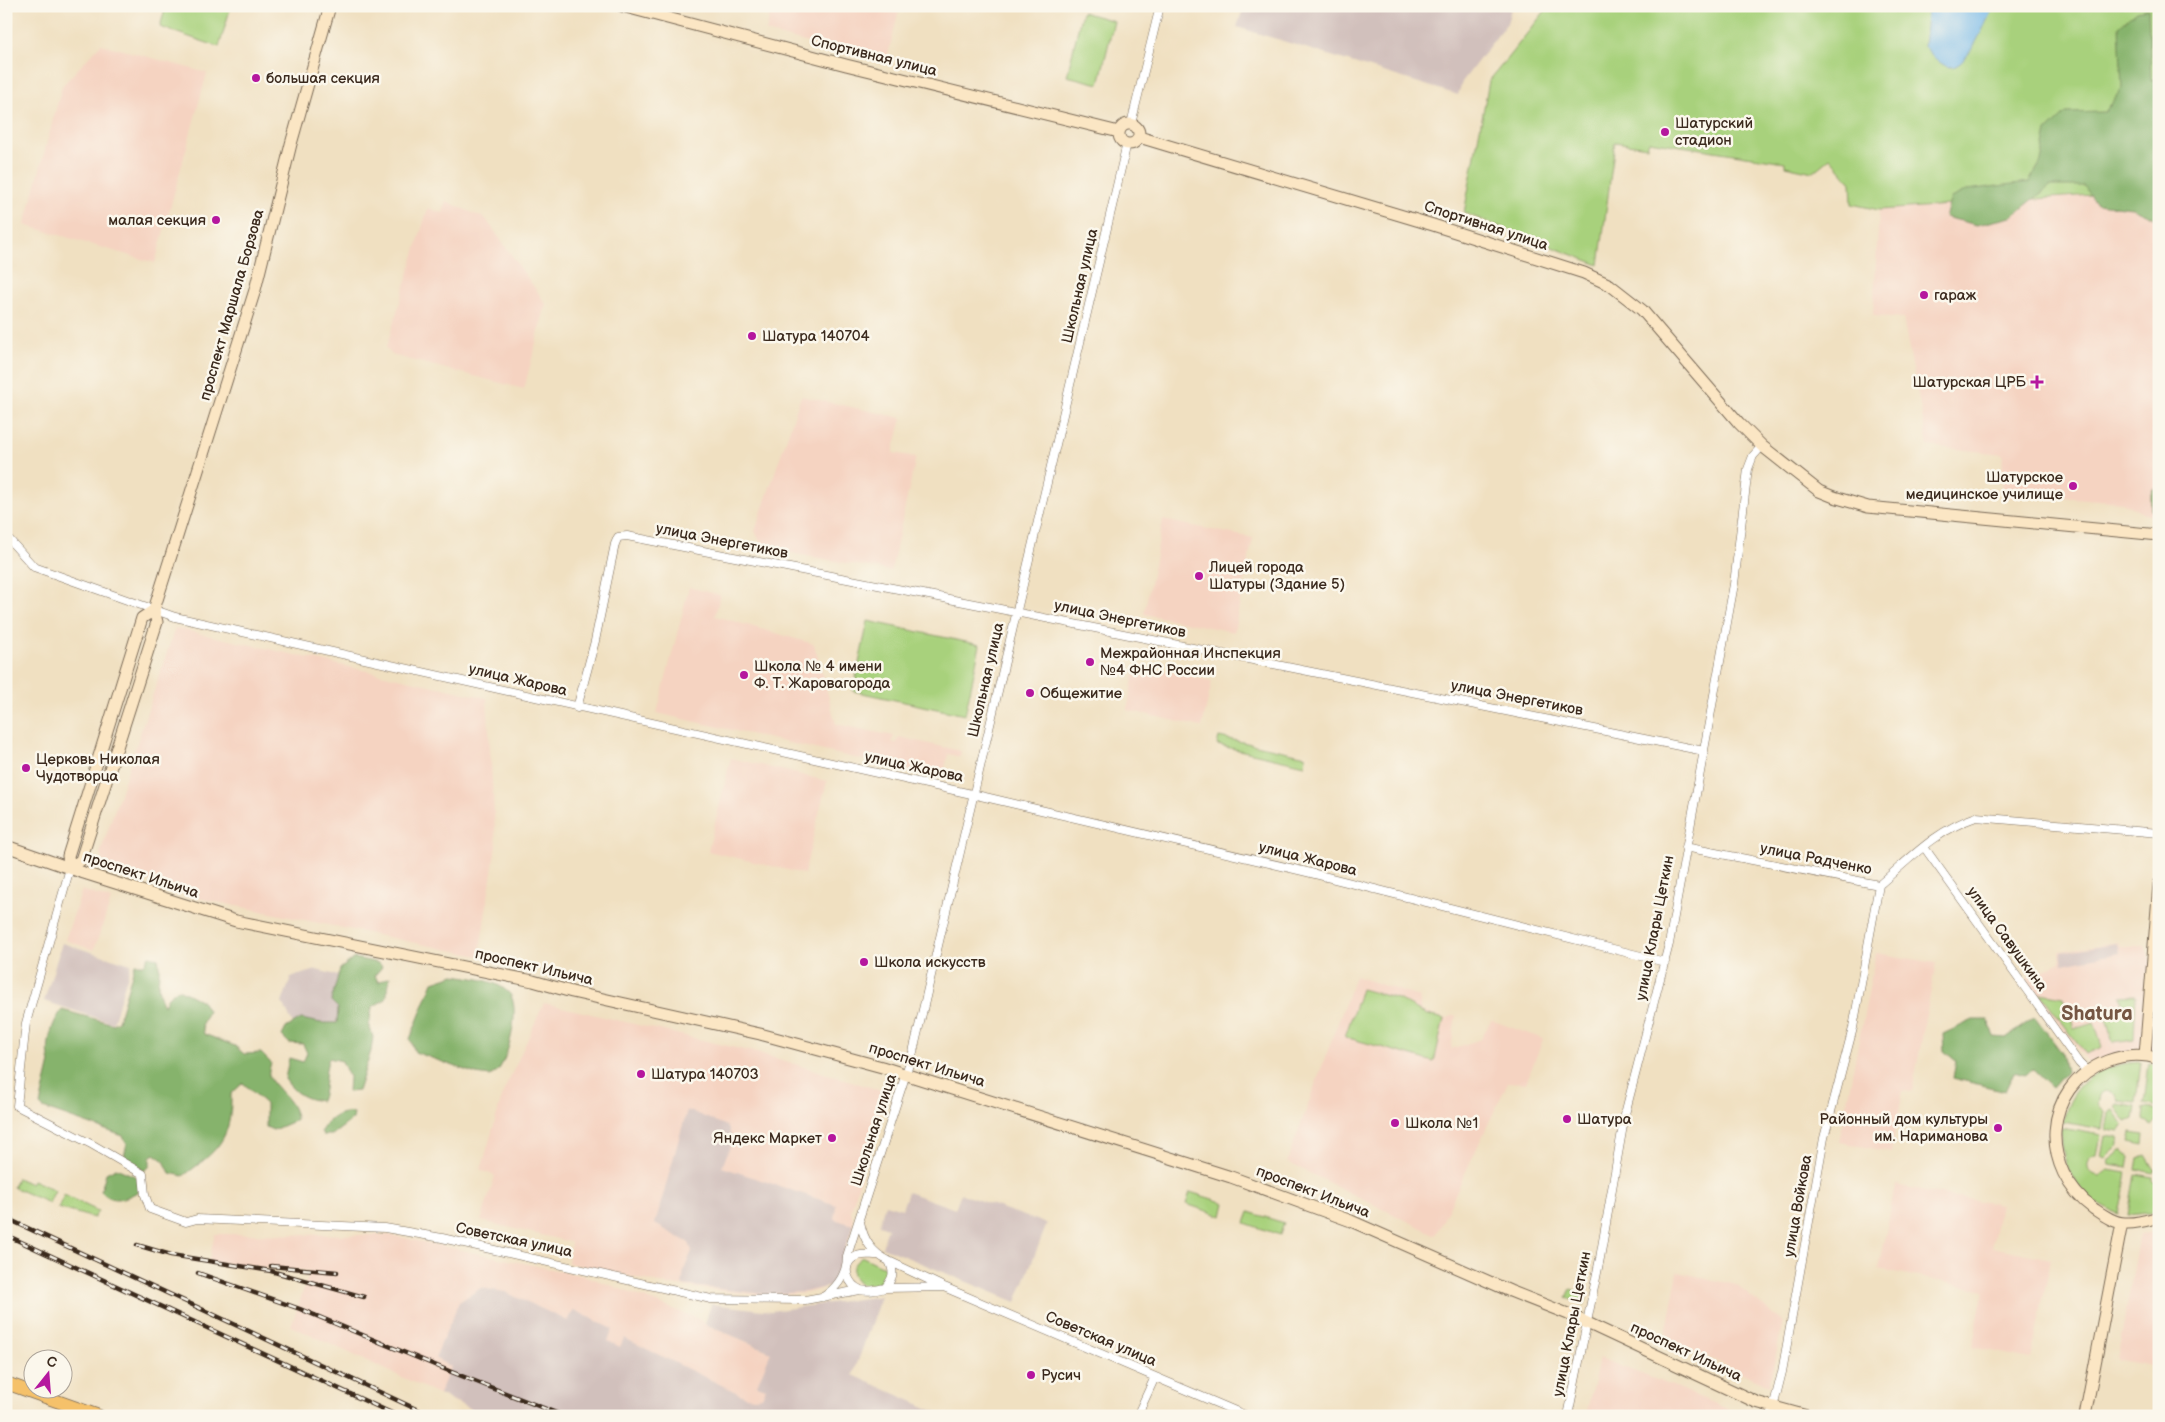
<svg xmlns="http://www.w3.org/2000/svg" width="2165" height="1422" viewBox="0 0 2165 1422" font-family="'Balsamiq Sans',sans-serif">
	<rect width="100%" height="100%" fill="#fbf7ec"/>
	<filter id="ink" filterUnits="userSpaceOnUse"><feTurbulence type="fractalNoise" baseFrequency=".02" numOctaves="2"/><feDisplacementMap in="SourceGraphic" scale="10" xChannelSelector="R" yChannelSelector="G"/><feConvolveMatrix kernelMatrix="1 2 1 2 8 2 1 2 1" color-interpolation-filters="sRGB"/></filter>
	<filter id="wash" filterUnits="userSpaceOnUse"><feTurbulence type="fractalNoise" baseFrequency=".0096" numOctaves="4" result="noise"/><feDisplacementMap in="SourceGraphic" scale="20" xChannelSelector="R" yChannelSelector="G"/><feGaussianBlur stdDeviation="1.12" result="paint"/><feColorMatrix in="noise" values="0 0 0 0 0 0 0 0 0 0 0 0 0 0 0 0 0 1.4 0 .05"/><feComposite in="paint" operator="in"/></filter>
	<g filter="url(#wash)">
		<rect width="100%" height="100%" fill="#f0e0c1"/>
		<path fill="#f5d3c1" d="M772,6H900L886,63L766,32Z
			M101,44L207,73L155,263L25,225L62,86Z
			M2149,191L2159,199V516L2144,514L2122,502L2026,494L2020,498L2001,496L2003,454L1928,446L1903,318L1873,316L1879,210Z
			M446,201L486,219L546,304L524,389L392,355L386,348L428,208L443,213Z
			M801,396L902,418L893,453L916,457L891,571L763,548L755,531Z
			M1163,520L1253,538L1234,632L1144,614Z
			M689,587L720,595L715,616L814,644L836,724L894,736L892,742L897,743L899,737L961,751L960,757L948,754L943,778L657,713Z
			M175,628L487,698L496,846L479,956L198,898L105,866L100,854Z
			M1136,664L1212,681L1202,727L1127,710Z
			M731,758L827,781L804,874L708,851Z
			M82,890L111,900L94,950L65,940Z
			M2118,942L2120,946H2145L2156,975L2159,976V1053L2145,1050L2112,1055L2089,1064L2025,979L2061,962L2060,951Z
			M1876,953L1936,963L1912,1092L1903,1091L1891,1152L1839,1142Z
			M1355,976L1419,997L1422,1011L1444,1019L1456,1015L1451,1049L1481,1039L1491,1020L1543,1039L1526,1083L1508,1082L1436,1235L1287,1162Z
			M544,1003L762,1054L886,1092L851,1210L854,1225L833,1285L807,1293L767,1296L669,1285L568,1263L571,1242L481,1221L495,1176L481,1170L503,1093Z
			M1895,1185L2000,1205L1992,1247L2051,1259L2031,1359L1972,1347L1984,1290L1879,1269Z
			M2153,1232L2159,1243V1368L2117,1359L2140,1234Z
			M215,1234L390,1235L589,1277L699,1319L705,1324L771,1352L758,1385L766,1388L773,1400L486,1416L291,1326L310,1271L208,1263Z
			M1678,1272L1736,1285L1783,1322L1769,1385L1665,1338Z
			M1599,1358L1675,1387L1744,1416H1586Z"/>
		<path fill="#d1c0bc" d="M1244,6H1512L1507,23L1462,82L1458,95L1237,27Z
			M62,943L131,964L113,1023L44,1001Z
			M2117,943L2119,953L2063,964L2061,952Z
			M317,970L355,980L362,1031L298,1032L282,1003L291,977Z
			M687,1110L727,1126L733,1139L722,1167L836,1205L834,1219L853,1225L833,1285L805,1292L765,1294L682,1285L684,1270L692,1251L689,1243L655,1224Z
			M908,1192L955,1209L961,1194L1047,1224L1016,1302L882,1247L888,1228L879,1225L885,1204L902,1209Z
			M481,1288L505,1292L568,1321L574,1310L613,1329L608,1341L620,1347L624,1338L746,1397L755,1398L762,1397L766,1388L757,1385L771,1352L705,1324L711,1304L771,1311L881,1296L853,1375L945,1416H486L439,1394L451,1367L435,1358L459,1302Z"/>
		<path fill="#a8d17c" stroke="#727e4d" d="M166,6H231L219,47L160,27Z
			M1549,6H2159V199L2149,191L1879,210L1852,204L1851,182L1830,158L1813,172L1785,166V162L1649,141L1647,147L1615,142L1599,265L1464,213L1489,81Z
			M1082,12L1114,21L1099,84L1067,76Z
			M868,621L980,645L965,715L853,691Z
			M1219,737L1306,756L1305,765L1217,745Z
			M1361,989L1398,999L1427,1015L1444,1019L1434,1062L1345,1037Z
			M2040,993L2064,997L2074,1028L2094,1022L2102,1047L2086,1054Z
			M2136,995L2134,1040L2113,1043L2106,1019L2126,1013L2121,996Z
			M2141,1062L2136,1103L2119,1101L2116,1094L2107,1090L2103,1092L2100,1095L2098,1105L2105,1111L2102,1129L2063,1122C2072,1081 2100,1064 2141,1062Z
			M2149,1063L2159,1066V1107L2144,1104Z
			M2118,1104L2136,1107L2134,1119L2127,1122L2116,1107Z
			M2144,1108L2159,1110V1120L2152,1126L2143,1120Z
			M2114,1110L2124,1125L2119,1132L2106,1130L2109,1112Z
			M2062,1128L2101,1135L2097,1155C2087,1157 2085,1167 2092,1174L2100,1176L2108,1170L2127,1173L2119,1214C2081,1201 2059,1169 2062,1128Z
			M2131,1132L2144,1134L2143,1145L2129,1142Z
			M2105,1136L2118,1138L2119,1146L2105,1158L2101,1156Z
			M2122,1150L2130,1157L2128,1168L2109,1165L2108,1161Z
			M2146,1155L2155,1170L2153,1173L2136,1169L2138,1158Z
			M2135,1174L2153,1177V1182L2159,1187V1212L2128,1215Z
			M17,1178L31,1184L33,1180L55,1190L49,1203L13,1187Z
			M1190,1192L1225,1203L1222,1216L1186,1204Z
			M64,1195L98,1211L94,1218L58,1208Z
			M1249,1212L1284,1223L1280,1235L1245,1223Z
			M863,1257L886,1268C894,1285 872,1284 861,1285C849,1277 850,1263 863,1257Z
			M1571,1289L1586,1295L1584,1305L1567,1297Z"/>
		<path fill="#86b36c" stroke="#606e45" d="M2148,9L2151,80L2159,78V220L2132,208L2097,204L2084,186H2050L2011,217L1977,225L1945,217L1951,198L1967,190L2029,182L2041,162L2047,131L2066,113L2105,112L2122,88L2119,26L2137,11Z
			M2153,489L2159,490L2158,514L2151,510V494Z
			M149,956L158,958C162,979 153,985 164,1005L168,997L178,989L202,1001L208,1011L202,1024L204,1034L235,1046L244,1054L261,1053L271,1063C270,1067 268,1071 269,1075C271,1087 296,1100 296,1120L273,1130L266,1127V1104L243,1083L231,1094C232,1140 217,1151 183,1176L170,1173L164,1161L154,1154L150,1157V1166L144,1171L124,1157L127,1143L123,1136L43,1108L40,1105L50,1062C45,1046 52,1022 62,1010L113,1024L118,1021L135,964H144Z
			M354,958L379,963L382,967L375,975L378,982L390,977L386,999L372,1007L369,1025L373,1037L371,1051L358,1091L348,1092L349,1077L342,1061L329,1058C323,1073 327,1085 321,1101C304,1099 294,1093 285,1079L289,1058L303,1062L307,1053L303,1044L289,1043L282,1036L286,1028L301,1019L321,1023H337L338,1008L331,1001L340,969Z
			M454,975C472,978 494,979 508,992C522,1004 509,1055 499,1069C497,1072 493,1074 490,1076L476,1074L415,1052L410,1039L433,982Z
			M2035,1017L2062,1053L2066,1072L2052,1088L2033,1070L2025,1075L2014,1072L2005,1091L1953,1078L1956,1061L1944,1051L1943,1034L1973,1020H1988L1994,1037L2006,1038Z
			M354,1113L353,1119L332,1135H323L321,1131C329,1119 338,1111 354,1113Z
			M116,1168L139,1178L141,1182L139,1191C125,1199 113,1204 101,1191L106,1173Z"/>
		<path fill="#73b8e9" stroke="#577184" d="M1928,6H1994C1986,21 1968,67 1951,67C1941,67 1929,52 1924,46Z"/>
	</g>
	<g filter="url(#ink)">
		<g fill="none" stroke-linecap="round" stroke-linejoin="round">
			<g stroke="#7a6a57" stroke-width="9">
				<path id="street" d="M1131,124L1160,6
					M6,536L34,567L175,617L985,797L1307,872L1665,962
					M577,708L595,641L615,544L618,537L627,536L1000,609L1704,751
					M1685,847L1879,885C1911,858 1935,831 1976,817L2159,833
					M1924,847L2079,1063L2087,1071
					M70,868L26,1023L17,1106L93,1145L143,1174L145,1195L150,1209L186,1222L197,1219L385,1228L442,1238L711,1299L805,1300L860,1290
					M860,1222C864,1241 872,1253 889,1261C895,1273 893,1278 885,1288C877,1290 869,1292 861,1290C848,1285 841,1267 853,1258C860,1253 869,1255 877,1255
					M889,1261L944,1287L1247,1416
					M885,1288L943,1287
					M823,1297C838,1287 847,1273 847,1256L913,1052L1127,143
					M1137,1416L1155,1377
					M1568,1416L1600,1258L1625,1114L1669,944L1734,584L1748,469L1753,456L1762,446
					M1771,1416L1782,1372L1824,1138L1853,1028L1879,885"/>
			</g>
			<g stroke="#7a6a57" stroke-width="13">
				<path id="secondary" d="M622,6L846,65L1119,132
					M1119 134a10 10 0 1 1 20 0a10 10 0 1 1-20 0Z
					M1139,137L1433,225L1584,273L1610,285L1642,310L1739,423L1762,446L1819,491L1834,497L1868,507L2159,535
					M6,846L84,873L236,921L533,981L572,992L760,1034L882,1067L1231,1177L1351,1221L1510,1291L1568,1314L1756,1402L1807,1416
					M70,868L81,860L157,622L154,610L157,600L255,290L291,144L330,6
					M70,868L68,856L142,618L154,610
					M2145,1055L2159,884
					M2159,1059C2142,1053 2123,1055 2107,1061C2041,1087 2039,1170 2094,1209C2103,1215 2114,1223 2125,1223C2136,1224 2148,1220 2159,1217
					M2085,1416L2122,1223"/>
			</g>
			<g stroke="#7a6a57" stroke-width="14">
				<path id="primary" d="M6,1383L99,1416"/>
			</g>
			<use href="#street" stroke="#fff" stroke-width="8"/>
			<use href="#secondary" stroke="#fbe6c4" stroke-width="11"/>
			<use href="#primary" stroke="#f5c16b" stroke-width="12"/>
			<g stroke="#3b2a1e" stroke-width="4.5">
				<path id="rail" d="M6,1218L431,1416
					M6,1235L398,1416
					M137,1245L171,1255L271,1271L364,1297
					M271,1266L337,1272
					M198,1273L300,1309L449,1371L564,1416"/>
			</g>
			<use href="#rail" stroke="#fbf7ec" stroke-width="2.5" stroke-dasharray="8" stroke-linecap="butt"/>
		</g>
	</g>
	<g fill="#b5179e" stroke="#fbf7ec" stroke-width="2">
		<circle cx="256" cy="78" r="5"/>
		<circle cx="1665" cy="132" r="5"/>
		<circle cx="216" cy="220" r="5"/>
		<circle cx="1924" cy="295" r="5"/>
		<circle cx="752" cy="336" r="5"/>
		<path d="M2034.5 374.5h5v5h5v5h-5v5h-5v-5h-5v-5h5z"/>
		<circle cx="2073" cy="486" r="5"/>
		<circle cx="1199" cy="576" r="5"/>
		<circle cx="1090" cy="662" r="5"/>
		<circle cx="744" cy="675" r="5"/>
		<circle cx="1030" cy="693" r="5"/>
		<circle cx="26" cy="768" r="5"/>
		<circle cx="864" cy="962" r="5"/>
		<circle cx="641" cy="1074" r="5"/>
		<circle cx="1567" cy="1119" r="5"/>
		<circle cx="1395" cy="1123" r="5"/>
		<circle cx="1998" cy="1128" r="5"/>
		<circle cx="832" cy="1138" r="5"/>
		<circle cx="1031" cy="1375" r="5"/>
	</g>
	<g text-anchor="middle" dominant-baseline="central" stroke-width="5" stroke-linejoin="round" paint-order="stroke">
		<g font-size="15" fill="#3b2a1e" stroke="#fbf7ec">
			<text transform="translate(874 56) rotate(14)">Спортивная улица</text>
			<text transform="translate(1486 226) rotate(18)">Спортивная улица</text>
			<text transform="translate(1080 286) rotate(-77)">Школьная улица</text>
			<text transform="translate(232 305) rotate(-74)">проспект Маршала Борзова</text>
			<text transform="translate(722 541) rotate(11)">улица Энергетиков</text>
			<text transform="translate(1120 619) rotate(12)">улица Энергетиков</text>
			<text transform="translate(518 680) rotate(13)">улица Жарова</text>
			<text transform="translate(986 680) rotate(-77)">Школьная улица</text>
			<text transform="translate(1517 698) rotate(11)">улица Энергетиков</text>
			<text transform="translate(914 767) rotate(12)">улица Жарова</text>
			<text transform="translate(1308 859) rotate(14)">улица Жарова</text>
			<text transform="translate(1816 859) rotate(11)">улица Радченко</text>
			<text transform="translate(141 875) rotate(18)">проспект Ильича</text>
			<text transform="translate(1655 928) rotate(-79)">улица Клары Цеткин</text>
			<text transform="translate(2007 939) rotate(54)">улица Савушкина</text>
			<text transform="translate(534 967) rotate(13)">проспект Ильича</text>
			<text transform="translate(927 1065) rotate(17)">проспект Ильича</text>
			<text transform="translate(874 1130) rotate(-72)">Школьная улица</text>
			<text transform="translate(1313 1192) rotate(21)">проспект Ильича</text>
			<text transform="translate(1798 1206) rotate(-80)">улица Войкова</text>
			<text transform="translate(514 1240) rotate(12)">Советская улица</text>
			<text transform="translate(1572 1324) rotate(-79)">улица Клары Цеткин</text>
			<text transform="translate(1101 1339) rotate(23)">Советская улица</text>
			<text transform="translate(1686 1352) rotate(25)">проспект Ильича</text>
		</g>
		<g font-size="15" fill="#3b2a1e" stroke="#fbf7ec" text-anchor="start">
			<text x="266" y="78">большая секция</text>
			<text x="1675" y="123">Шатурский<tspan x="1675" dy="17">стадион</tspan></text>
			<text x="206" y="220" text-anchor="end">малая секция</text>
			<text x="1934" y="295">гараж</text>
			<text x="762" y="336">Шатура 140704</text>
			<text x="2026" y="382" text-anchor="end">Шатурская ЦРБ</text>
			<text x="2063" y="477" text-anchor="end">Шатурское<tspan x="2063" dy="17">медицинское училище</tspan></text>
			<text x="1209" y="567">Лицей города<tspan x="1209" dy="17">Шатуры (Здание 5)</tspan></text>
			<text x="1100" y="653">Межрайонная Инспекция<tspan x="1100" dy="17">№4 ФНС России</tspan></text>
			<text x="754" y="666">Школа № 4 имени<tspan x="754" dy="17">Ф. Т. Жаровагорода</tspan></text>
			<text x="1040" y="693">Общежитие</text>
			<text x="36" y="759">Церковь Николая<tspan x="36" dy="17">Чудотворца</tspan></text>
			<text x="874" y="962">Школа искусств</text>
			<text x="651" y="1074">Шатура 140703</text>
			<text x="1577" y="1119">Шатура</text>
			<text x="1988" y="1119" text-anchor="end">Районный дом культуры<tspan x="1988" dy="17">им. Нариманова</tspan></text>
			<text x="1405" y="1123">Школа №1</text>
			<text x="822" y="1138" text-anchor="end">Яндекс Маркет</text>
			<text x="1041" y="1375">Русич</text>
		</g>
		<g font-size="20" font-weight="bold" fill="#755643" stroke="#fbf7ec">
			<text x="2097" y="1014">Shatura</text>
		</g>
	</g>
	<rect width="2165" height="1422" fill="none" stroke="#fbf7ec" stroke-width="25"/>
	<g transform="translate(48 1374) rotate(17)"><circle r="24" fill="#fbf7ec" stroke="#aea59a"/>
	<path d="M0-4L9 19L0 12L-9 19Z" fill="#b5179e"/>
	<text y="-8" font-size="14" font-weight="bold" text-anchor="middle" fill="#3b2a1e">С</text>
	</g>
</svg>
